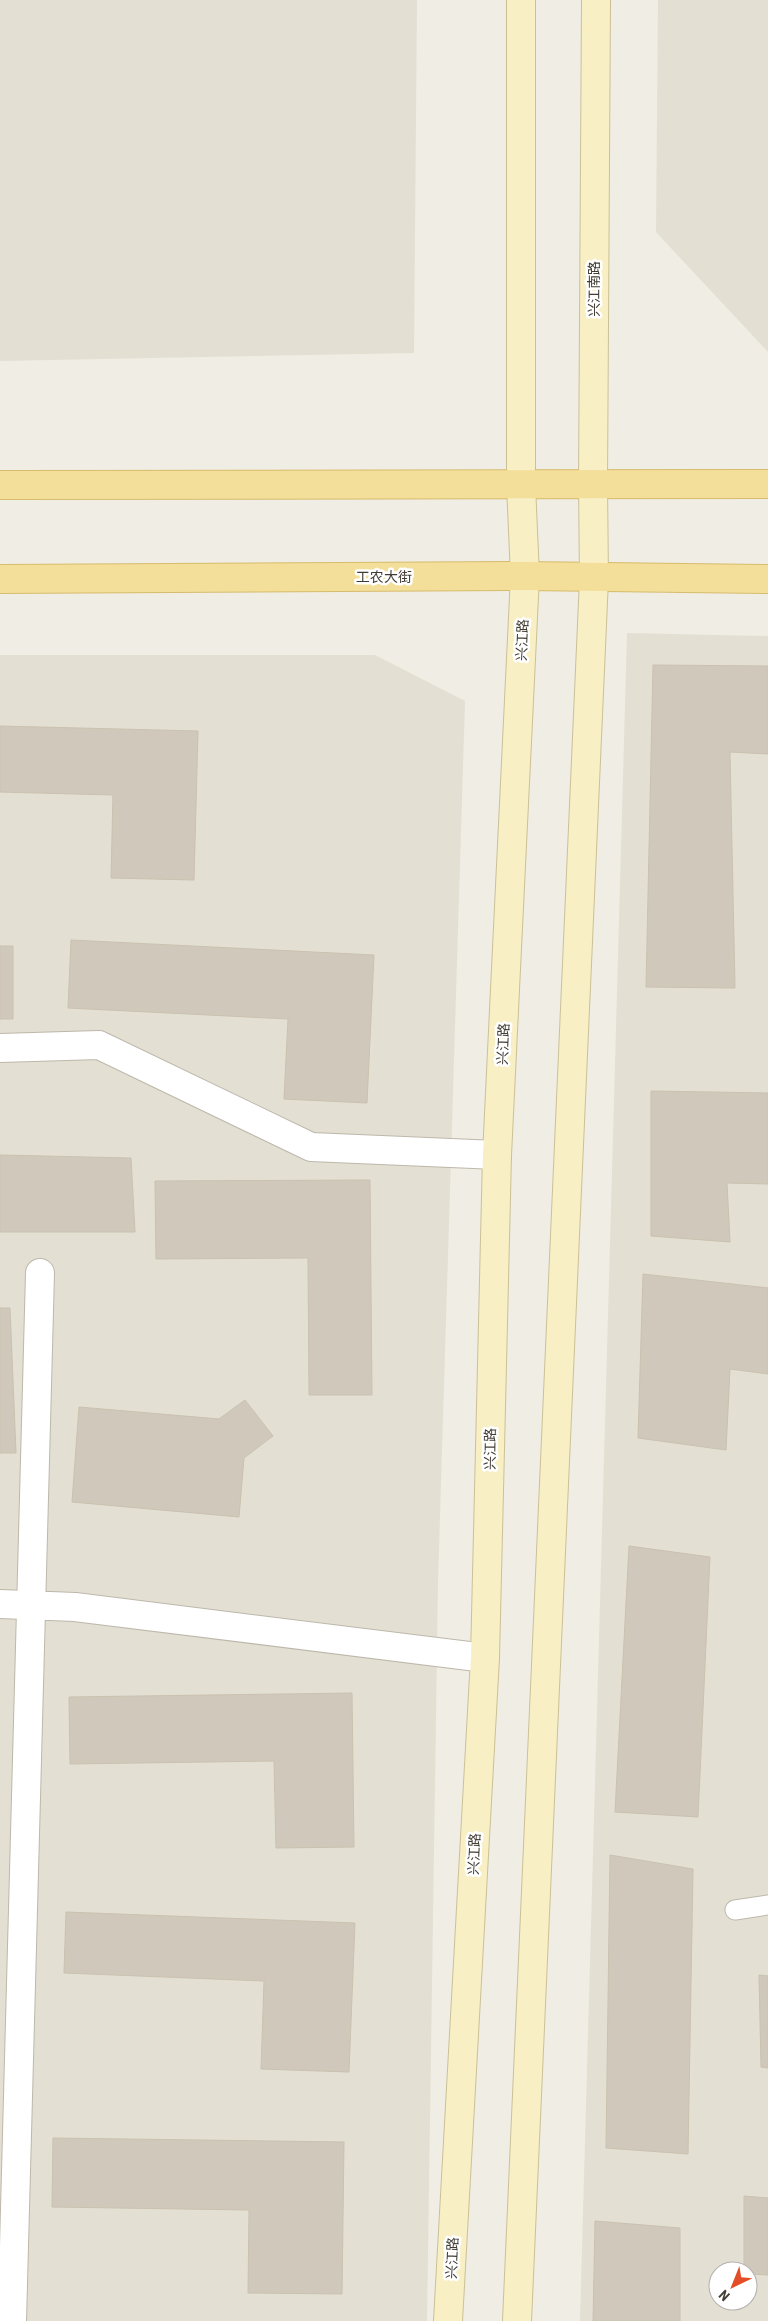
<svg xmlns="http://www.w3.org/2000/svg" width="768" height="2321" viewBox="0 0 768 2321" font-family="'Roboto Condensed','Noto Sans SC',sans-serif">
	<rect width="100%" height="100%" fill="#f0ede4"/>
	<path fill="#e3dfd3" fill-rule="evenodd" d="M0,0H417L414,353L0,361Z
		M658,0H768V352L656,232Z
		M627,633L768,636V2321H580ZM718,2271H748V2301H718Z
		M0,655H375L465,701L438,1581L427,2321H0Z"/>
	<path fill="#d0c9bb" stroke="#cac1af" d="M653,665L768,666V754L730,752L735,988L646,987Z
		M0,726L198,731L194,880L111,878L113,795L0,792Z
		M71,940L374,955L367,1103L284,1099L288,1019L68,1008Z
		M0,946H13V1019H0Z
		M651,1091L768,1093V1184L727,1183L730,1242L651,1236Z
		M0,1155L131,1158L135,1232H0Z
		M370,1180L372,1395H309L308,1258L156,1259L155,1181Z
		M643,1274L768,1288V1374L730,1369L726,1450L638,1438Z
		M0,1308H10L16,1453H0Z
		M245,1400L273,1436L244,1458L239,1517L72,1502L79,1407L219,1419Z
		M629,1546L710,1557L698,1817L615,1812Z
		M352,1693L354,1847L276,1848L274,1761L70,1764L69,1697Z
		M610,1855L693,1869L688,2154L606,2148Z
		M66,1912L355,1923L349,2072L261,2069L264,1981L64,1973Z
		M759,1975L768,1976V2068L761,2067Z
		M53,2138L344,2142L342,2294L248,2293L249,2210L52,2207Z
		M744,2196L768,2198V2275L748,2274V2271H744Z
		M595,2221L680,2228V2321H593Z"/>
	<g fill="none" stroke-linecap="round" stroke-linejoin="round">
		<g stroke="#bdb8ab" stroke-width="21">
			<path id="lane" d="M735,1910L768,1905"/>
		</g>
		<g stroke="#bdb8ab" stroke-width="30">
			<path id="street" d="M0,1048L99,1045L311,1147L497,1155
				M0,1604L75,1607L485,1658
				M12,2321L40,1273"/>
		</g>
		<g stroke="#cbc197" stroke-width="30">
			<path id="secondary" d="M448,2321L485,1658L497,1155L525,576L521,485V0
				M517,2321L594,579L593,484L596,0"/>
		</g>
		<g stroke="#d6bc6c" stroke-width="30">
			<path id="primary" d="M0,485L768,484
				M0,579L525,576L768,579"/>
		</g>
		<use href="#lane" stroke="#fff" stroke-width="19"/>
		<use href="#street" stroke="#fff" stroke-width="28"/>
		<use href="#secondary" stroke="#f8efc5" stroke-width="28"/>
		<use href="#primary" stroke="#f3de9a" stroke-width="28"/>
	</g>
	<g text-anchor="middle" dominant-baseline="central" stroke-width="5" stroke-linejoin="round" paint-order="stroke">
		<g font-size="14" fill="#413d35" stroke="#fff">
			<text transform="translate(594 289) rotate(-90)">兴江南路</text>
			<text x="384" y="577">工农大街</text>
			<text transform="translate(522 640) rotate(-87)">兴江路</text>
			<text transform="translate(503 1044) rotate(-87)">兴江路</text>
			<text transform="translate(490 1449) rotate(-89)">兴江路</text>
			<text transform="translate(474 1854) rotate(-87)">兴江路</text>
			<text transform="translate(452 2258) rotate(-87)">兴江路</text>
		</g>
	</g>
	<g transform="translate(733 2286) rotate(223)"><circle r="24" fill="#ffffff" stroke="#b3b1ae"/>
	<path d="M0-4L9 19L0 12L-9 19Z" fill="#e34e28"/>
	<text y="-8" font-size="14" font-weight="bold" text-anchor="middle" fill="#413d35">N</text>
	</g>
</svg>
